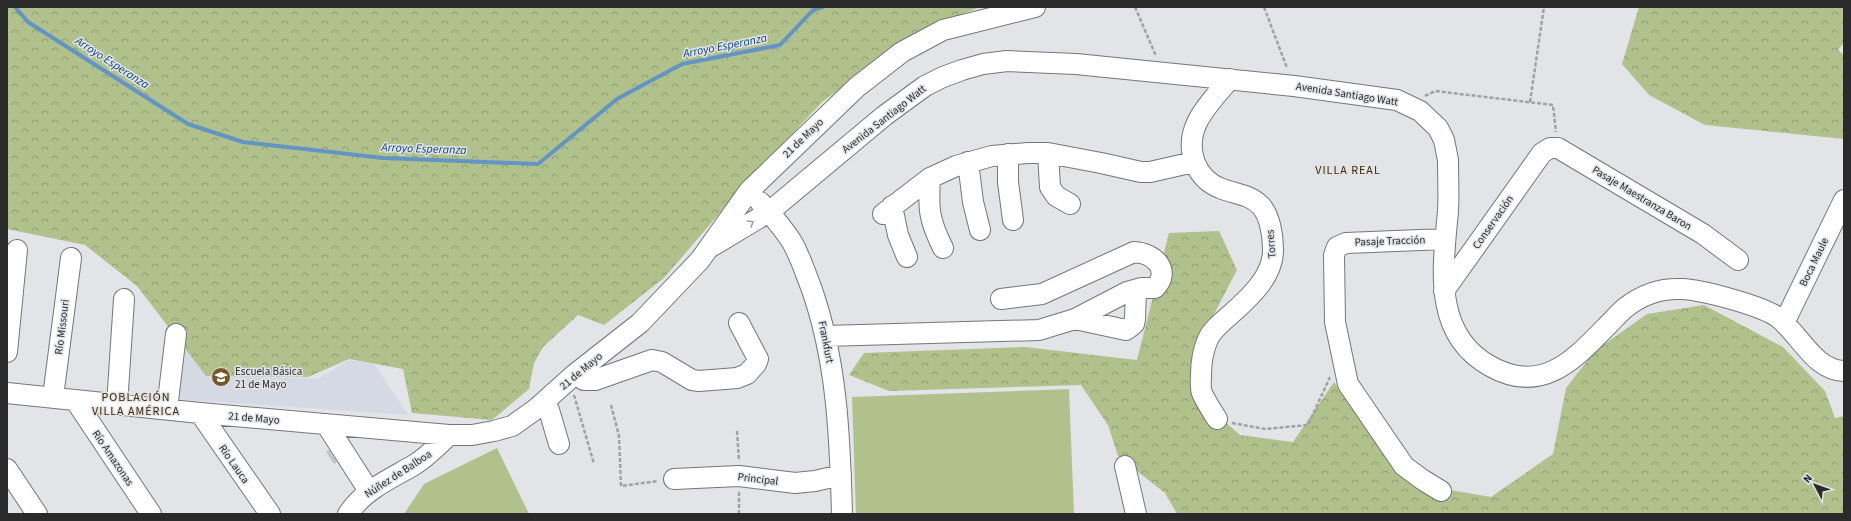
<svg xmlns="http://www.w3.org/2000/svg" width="1851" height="521" viewBox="0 0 1851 521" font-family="'Source Sans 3',sans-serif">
	<defs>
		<pattern id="forest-crowns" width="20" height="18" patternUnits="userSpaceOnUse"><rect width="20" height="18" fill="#b1c18c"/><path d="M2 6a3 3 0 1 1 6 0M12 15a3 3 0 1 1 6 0" fill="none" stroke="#909d73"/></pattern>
	</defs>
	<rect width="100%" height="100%" fill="#e2e4e7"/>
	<path fill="#d4d9e3" d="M177,340L206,375L318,379L349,360L374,364L408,415L174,399Z"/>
	<path fill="#b1c18c" d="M1069,389L1074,514H856L852,397Z
		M497,448L529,514H404L424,484Z"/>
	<path fill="url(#forest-crowns)" d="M7,7H980L915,33L822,102L730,201L664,278L604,325L578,315L543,347L534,363L529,389L492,420L412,413L403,369L349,359L308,377L206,376L137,286L85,245L7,229Z
		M1639,7H1844V43L1838,50L1844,55V139L1705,125L1649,95L1622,64Z
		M1219,231L1237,270L1201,339L1207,406L1240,435L1293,442L1334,382L1399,466L1444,489L1491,497L1553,454L1566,388L1595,351L1647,314L1704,305L1783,347L1825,391L1835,418L1844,416V514H1177L1165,493L1118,456L1108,425L1081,385L889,391L849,375L864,353L1025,347L1137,360L1169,233Z"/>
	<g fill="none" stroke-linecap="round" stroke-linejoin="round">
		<path stroke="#6295c3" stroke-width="4" d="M15,7L28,22L188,124L243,142L383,158L538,164L617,99L682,64L780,45L813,10L823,7"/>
	</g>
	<path fill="#c6c4c6" d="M329,450L337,462L334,464L326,452Z"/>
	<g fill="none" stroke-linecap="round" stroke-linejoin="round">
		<g stroke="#747678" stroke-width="22">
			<path id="minor" d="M1048,153L1050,187L1056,196L1070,204
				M1008,154V182L1013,220
				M968,162L973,202L980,230
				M930,178C928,209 929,220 943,248
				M760,202C771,214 783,228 792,242C800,256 805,272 811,287C837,360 840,437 842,514
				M892,206L898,235L907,257
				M883,214L930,178L956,166L992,156L1028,153H1048L1101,163L1141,172H1150L1194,162
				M709,248L769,212L884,116L925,86L943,77L962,70L983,64L1007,61L1076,64L1294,86L1397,100L1420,111L1438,128L1444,140L1448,160C1448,177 1449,194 1448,211C1443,267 1432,334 1490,366C1541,395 1573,361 1607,326C1613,320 1619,313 1625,308C1641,295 1661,288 1682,289C1703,290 1758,305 1776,316C1799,332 1813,370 1844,371
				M1444,291L1542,153L1550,148H1558L1703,234L1738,260
				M1075,319L1126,330L1134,324L1135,319L1136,290
				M1784,323L1844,200
				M825,336L1039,330L1075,319L1127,292L1141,288H1155C1172,270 1154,253 1134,252L1042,294L1001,299
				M7,352L17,250
				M575,374L584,380H595L652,360L662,362L692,380L699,381L737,378L747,374L756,364L758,359L739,323
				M7,393L200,413L449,435H472L494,431L512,426L536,409L575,374L640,323L700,260L749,191L857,87L902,52L943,30L1035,7
				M53,397L71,258
				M75,400L151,514
				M117,405L124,299
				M167,409L176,334
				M549,410L559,444
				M200,413L270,514
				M1217,419C1212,411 1206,402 1202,393C1200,388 1201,380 1201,375C1201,364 1203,350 1208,339C1212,330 1222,322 1230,315C1249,298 1274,276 1273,249C1273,236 1270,216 1261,206C1250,194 1234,194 1220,188C1207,183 1200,175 1195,163C1182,128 1209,104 1230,79
				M326,424L369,491
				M1125,466L1136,514
				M7,469L37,514
				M674,479L739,476L795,483L815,481L841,475
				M1441,491L1423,480L1404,466L1348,384L1335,322L1334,255L1337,247L1346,243L1445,239
				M348,514C364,490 390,479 414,465C427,457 438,446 449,435"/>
		</g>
		<path stroke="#a0a1a3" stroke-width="2.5" stroke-dasharray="4 2" stroke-linecap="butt" d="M1135,7L1156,56
			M1264,7L1287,68
			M1425,96L1435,91L1553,105L1556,132
			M1530,102L1544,7
			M574,395L594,464
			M611,405L619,436L621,486L658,481
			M1232,423L1265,429L1308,425L1330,377
			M737,431L739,461
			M739,514V492"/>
		<use href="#minor" stroke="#fff" stroke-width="20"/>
	</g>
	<defs><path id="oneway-chevron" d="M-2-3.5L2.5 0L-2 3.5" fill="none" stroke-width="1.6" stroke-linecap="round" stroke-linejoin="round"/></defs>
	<use stroke="#9f9fa0" href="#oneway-chevron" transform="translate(751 223) rotate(-31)"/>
	<defs>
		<g id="school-disc" transform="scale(1)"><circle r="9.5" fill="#75562b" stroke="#e2e4e7"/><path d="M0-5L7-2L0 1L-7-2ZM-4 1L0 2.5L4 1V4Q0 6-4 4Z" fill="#fff"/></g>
	</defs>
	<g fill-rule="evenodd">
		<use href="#school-disc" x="221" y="377"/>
	</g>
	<g text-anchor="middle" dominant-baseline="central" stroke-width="3" stroke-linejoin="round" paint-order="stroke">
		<g font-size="11" fill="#2a2a2b" stroke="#e2e4e7">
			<text transform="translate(1347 94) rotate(9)">Avenida Santiago Watt</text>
			<text transform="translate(884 119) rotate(-38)">Avenida Santiago Watt</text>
			<text transform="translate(803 138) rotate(-44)">21 de Mayo</text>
			<text transform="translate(1642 198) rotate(31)">Pasaje Maestranza Baron</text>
			<text transform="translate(1493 222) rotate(-55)">Conservación</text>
			<text transform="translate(1390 241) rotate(-2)">Pasaje Tracción</text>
			<text transform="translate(1271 244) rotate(-95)">Torres</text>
			<text transform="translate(1814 262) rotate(-64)">Boca Maule</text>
			<text transform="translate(62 327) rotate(-83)">Río Missouri</text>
			<text transform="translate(826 342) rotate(79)">Frankfurt</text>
			<text transform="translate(581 371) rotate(-40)">21 de Mayo</text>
			<text transform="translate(254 418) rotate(5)">21 de Mayo</text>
			<text transform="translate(113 458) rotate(56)">Río Amazonas</text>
			<text transform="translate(234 464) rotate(55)">Río Lauca</text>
			<text transform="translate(398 474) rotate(-33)">Núñez de Balboa</text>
			<text transform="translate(758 479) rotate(7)">Principal</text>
		</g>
		<g font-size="11" fill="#2a2a2b" stroke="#e2e4e7" text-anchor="start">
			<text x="235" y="371">Escuela Básica<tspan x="235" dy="13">21 de Mayo</tspan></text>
		</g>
		<g font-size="12" font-style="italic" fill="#0a4672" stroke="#e2e4e7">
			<text transform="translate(725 46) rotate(-11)">Arroyo Esperanza</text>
			<text transform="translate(112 63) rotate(33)">Arroyo Esperanza</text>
			<text transform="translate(424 149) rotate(2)">Arroyo Esperanza</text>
		</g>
		<g font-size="12" letter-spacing="1" fill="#3f2803" stroke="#e2e4e7">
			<text x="1348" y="170">VILLA REAL</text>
			<text x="136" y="397">POBLACIÓN<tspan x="136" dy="14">VILLA AMÉRICA</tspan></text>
		</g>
	</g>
	<rect width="1851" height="521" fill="none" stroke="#2a2a2b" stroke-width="16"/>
	<g transform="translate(1815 485) rotate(311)" stroke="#e2e4e7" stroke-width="3" paint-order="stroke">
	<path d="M0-3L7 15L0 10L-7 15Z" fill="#2a2a2b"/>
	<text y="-6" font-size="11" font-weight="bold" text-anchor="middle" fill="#2a2a2b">N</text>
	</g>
</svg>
